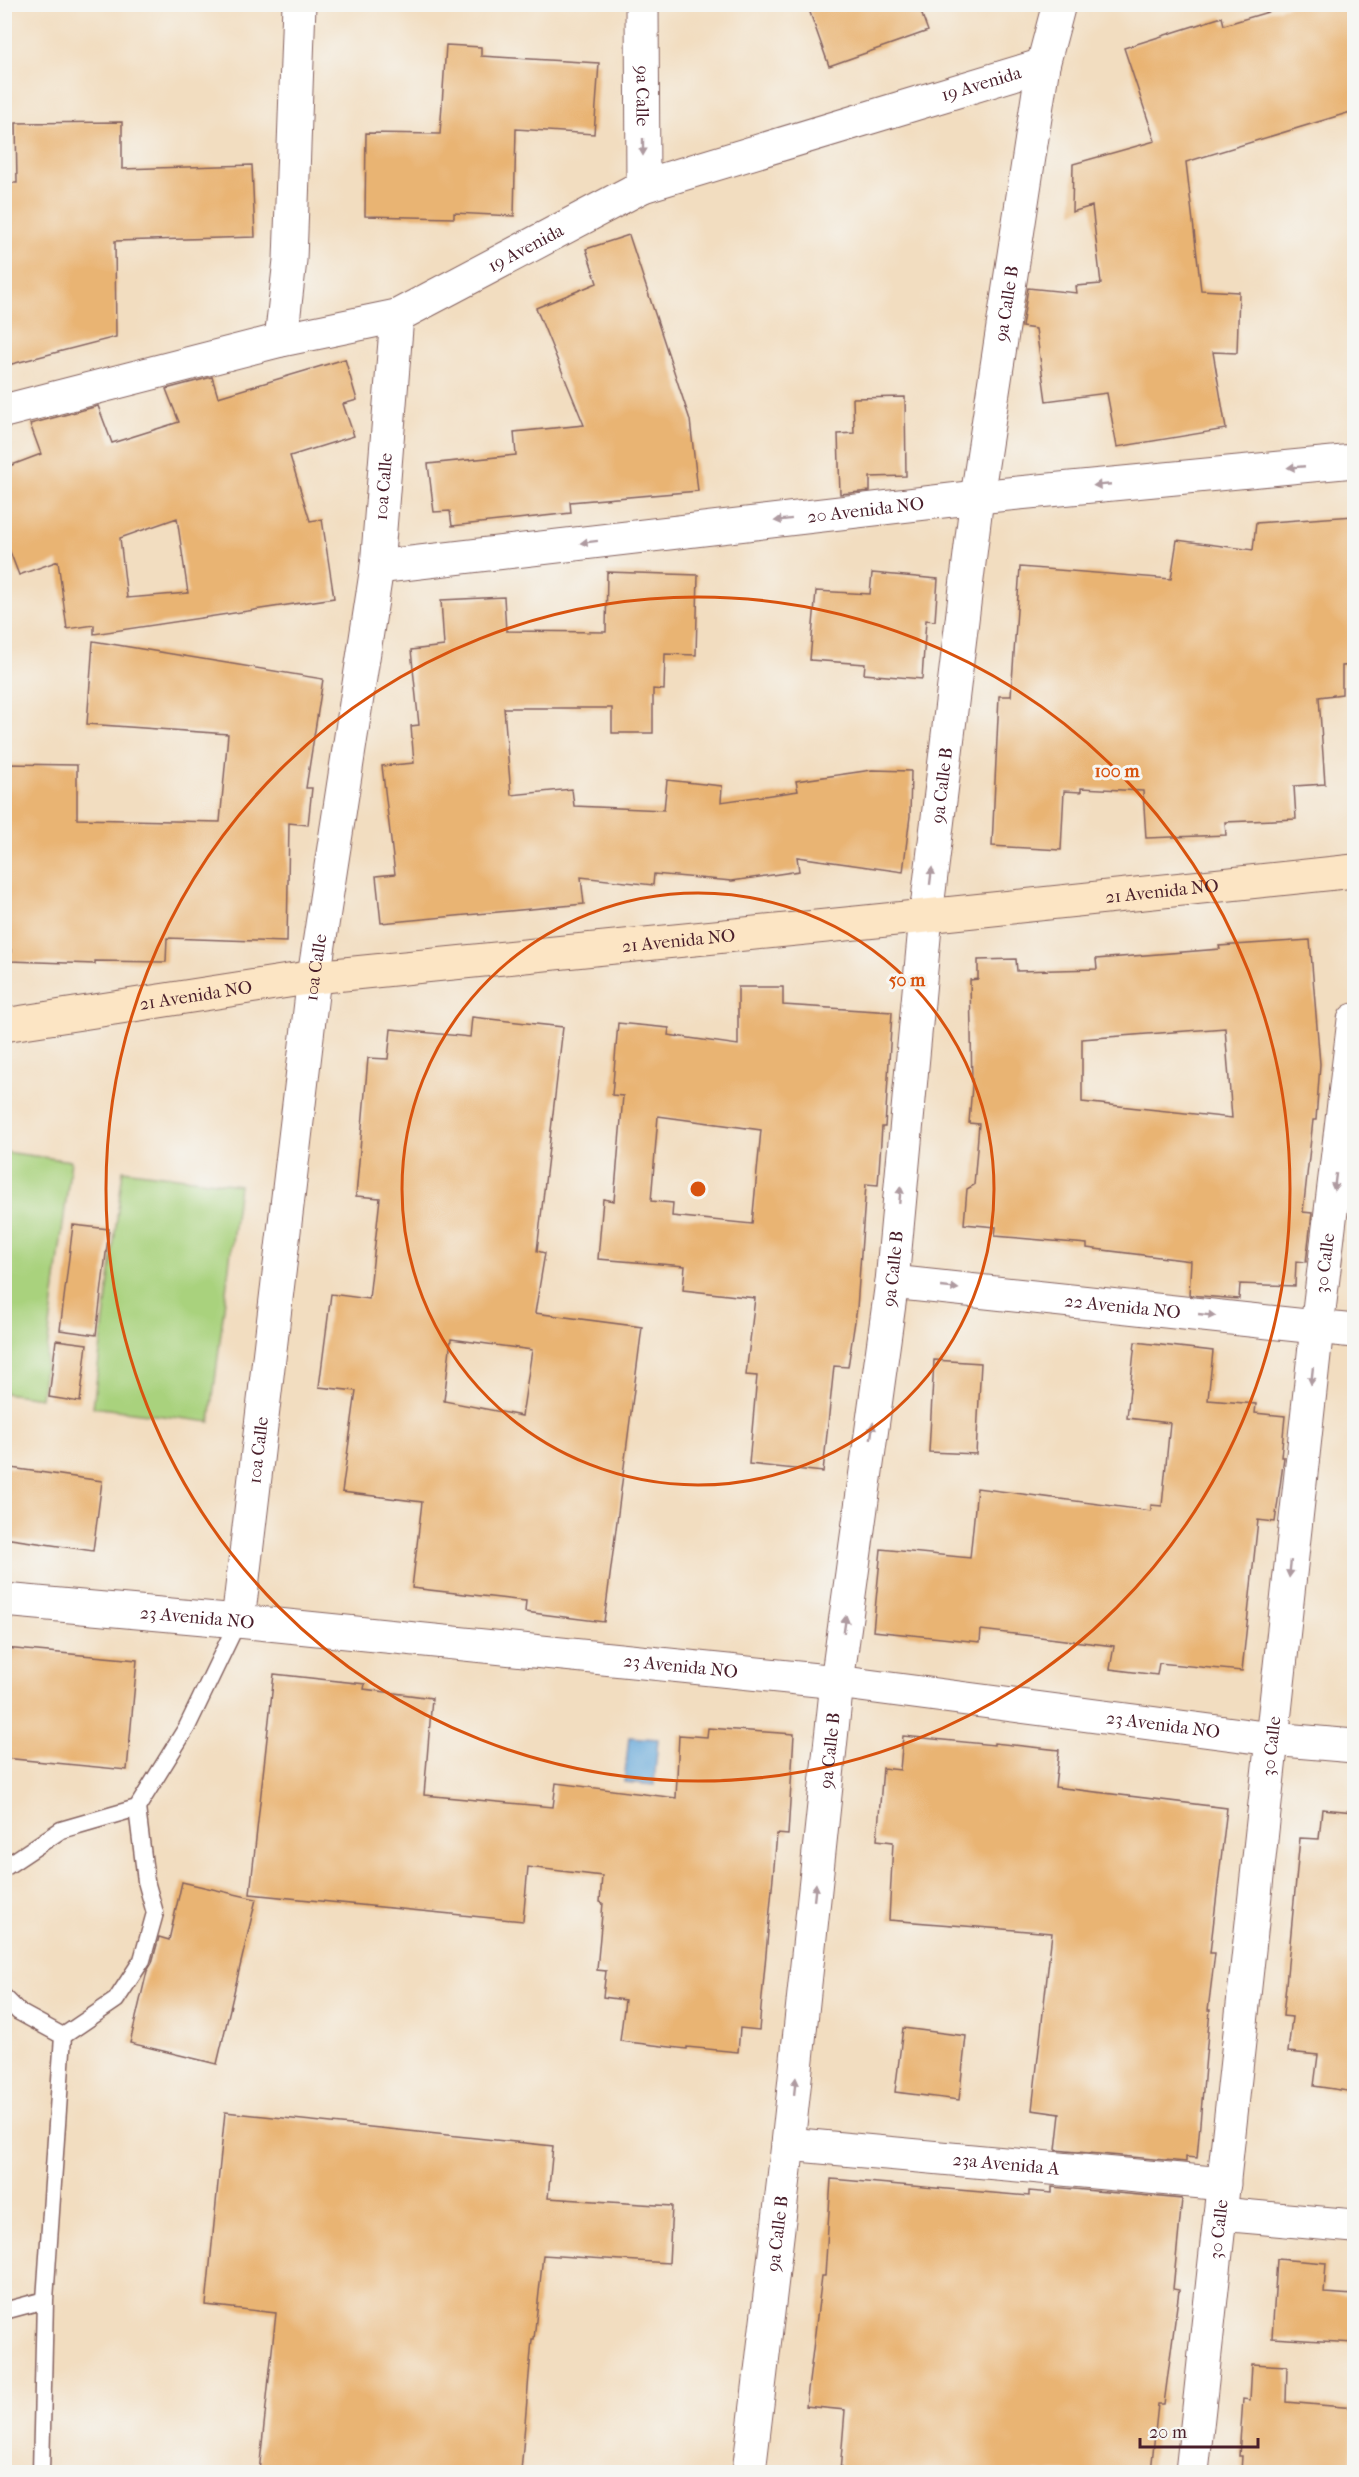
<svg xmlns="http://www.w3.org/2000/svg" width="1359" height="2477" viewBox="0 0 1359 2477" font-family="'IM FELL French Canon',serif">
	<rect width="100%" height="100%" fill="#f6f6f2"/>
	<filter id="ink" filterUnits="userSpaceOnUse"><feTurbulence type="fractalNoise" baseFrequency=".0167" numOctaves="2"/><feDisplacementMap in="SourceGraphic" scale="12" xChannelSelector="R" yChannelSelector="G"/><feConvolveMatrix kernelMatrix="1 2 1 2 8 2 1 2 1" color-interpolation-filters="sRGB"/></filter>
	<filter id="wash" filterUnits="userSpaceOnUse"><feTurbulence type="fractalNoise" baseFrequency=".008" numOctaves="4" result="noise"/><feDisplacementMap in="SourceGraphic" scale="24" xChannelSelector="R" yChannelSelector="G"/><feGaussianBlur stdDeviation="1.35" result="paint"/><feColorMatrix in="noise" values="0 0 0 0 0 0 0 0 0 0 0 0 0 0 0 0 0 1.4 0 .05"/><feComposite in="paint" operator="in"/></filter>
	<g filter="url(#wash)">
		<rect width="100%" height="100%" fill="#f2ddc0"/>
		<path fill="#a9d27d" stroke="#7a7854" stroke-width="1.5" d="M5,1152L71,1161L41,1398L5,1393Z
			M123,1170L239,1185L210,1422L93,1407Z"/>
		<path fill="#65a7d9" stroke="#586382" stroke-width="1.5" d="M629,1737L658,1739L654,1785L624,1782Z"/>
		<g id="blocks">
			<path fill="#e9b473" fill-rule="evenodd" d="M807,4H918L928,31L829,66Z
				M1295,4H1354V111L1186,162L1201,290L1239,292L1237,353L1213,352L1226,429L1117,447L1107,393L1046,401L1036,329L1022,327L1028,288L1077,293L1076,286L1101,284L1092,206L1072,212L1073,164L1155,141L1124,48L1222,17L1224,25Z
				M446,45L481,47V56L599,63L594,134L516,129L514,216L454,213V218L365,216L366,133L440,134Z
				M122,122V169L252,165L255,237L115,241L116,337L4,366V310L10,238H4V183H17L16,123Z
				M629,235L690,420L698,491L570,502L571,513L452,526L450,511L434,512L428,464L516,455L514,432L584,425L536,308L597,283L586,249Z
				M345,359L357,400L343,404L354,436L290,456L310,521L322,519L334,598L94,634V625L67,629L58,561L19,575L4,536V468L41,454L30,424L98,406L112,443L179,422L166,389L212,377L218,397ZM177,518L188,593L127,598L120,538Z
				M905,397L906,476L870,477V491L840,494L838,434L854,433L853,398Z
				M1354,516V665L1342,666V694L1319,697L1325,784L1294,786L1296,819L1225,822L1226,835L1146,838L1143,791L1081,788V792L1064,791L1061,850L992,846L999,696H1011L1020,567L1171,579L1177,540L1253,550L1256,523Z
				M607,572L698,575L696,655L665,654L664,690L653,689V733H612V708H504L511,795L572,789L574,806L664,810L667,780L722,786L721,802L798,791L796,781L872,770L911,771L910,816L903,872L797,857L799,871L732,881L654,874L653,885L581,877L584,904L381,923L376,876L395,874L382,766L414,763L411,726L419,725L411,650L444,646L441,600L504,597L506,631L606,632Z
				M872,573L938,579L935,621L926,620L922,679L864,674L865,664L810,660L816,591L870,594Z
				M93,641L323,679L306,788H312L308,825L289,823L287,942L167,938L166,962L95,961V964L10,961L11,950H4V764L77,765V819L220,822L228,734L87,724Z
				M1310,940L1320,1064L1316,1120H1313L1303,1212L1312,1213L1306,1262L1296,1261L1295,1286L1240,1284L1239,1299L1189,1295L1191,1261L1087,1248V1244L995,1236L996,1227L964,1224L967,1189L974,1185L979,1124L969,1123L972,1086L970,980L978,979V960L1016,959L1017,971L1097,969L1096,959L1220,949L1219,946ZM1225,1028L1232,1118L1082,1102V1039Z
				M738,987H783V1005L892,1012L885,1127H882L878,1185L866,1184L857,1308L848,1367L834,1366L823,1472L749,1464L757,1376L746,1375L755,1298L683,1290L685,1266L598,1259L603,1199L614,1201L623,1096L612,1095L618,1023L669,1028L668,1035L738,1045ZM658,1116L761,1130L752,1224L672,1216L673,1203L651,1201Z
				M472,1017L563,1027L537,1251L545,1253L535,1313L642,1327L604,1622L525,1612L526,1601L412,1588L422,1502L342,1492L356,1391L319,1387L331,1294L369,1299L380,1198L356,1196L368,1058L388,1059L391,1029L470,1037ZM451,1339L532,1350L522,1416L444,1401Z
				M73,1225L109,1229L96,1335L60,1330Z
				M56,1340L87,1344L80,1402L49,1397Z
				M1135,1342L1213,1351L1208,1400L1256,1404L1255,1413L1285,1416L1281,1457H1284L1275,1522L1258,1520L1242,1671L1159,1663L1157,1675L1110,1669L1114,1646L981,1630L980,1642L873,1631L881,1549L970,1558L977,1488L1151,1511V1505L1162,1506L1170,1423L1127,1418Z
				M934,1360L981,1363L976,1454L929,1452Z
				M4,1467L102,1481L93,1551L4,1538Z
				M4,1648L137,1660L127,1770L4,1758Z
				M274,1674L365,1684L364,1689L432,1698L424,1795L553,1807L556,1783L676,1798L679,1735L707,1737L708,1728L794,1734L788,1835L777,1834L759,2030L740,2028L738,2052L687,2047V2049L620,2041L625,2000L603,1997L606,1971L597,1970L603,1903L600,1902L602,1876L528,1867L523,1921L250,1894Z
				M903,1736L994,1745V1743L1059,1750L1055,1787L1227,1808L1210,1953H1215L1208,2010H1210L1197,2158L1186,2157V2162L1056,2150L1060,2114L1032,2110L1052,1933L889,1920L893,1842L877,1840L883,1768L900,1770Z
				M1322,1809L1354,1812V2092L1314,2086L1318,2055L1288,2052L1292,2017L1283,2016L1300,1838L1319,1839Z
				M182,1882L256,1899L217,2064L130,2043L147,1971L152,1963L159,1937L169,1940Z
				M903,2028L966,2036L959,2100L895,2092Z
				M225,2112L553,2146L548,2198L672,2206L669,2263L543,2255L534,2339H532L521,2472H259L276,2313L206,2305Z
				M831,2179L1029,2196V2191L1052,2193V2187L1182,2199L1173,2289L1179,2290L1164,2404H1158L1151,2472H840L845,2410L806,2406L822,2276H825Z
				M1277,2259L1326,2263L1324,2293L1354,2295V2343L1272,2338Z
				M1252,2364L1287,2366L1286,2402L1354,2408L1351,2472H1241L1242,2456H1239L1243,2399L1250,2400Z"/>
		</g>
	</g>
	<g filter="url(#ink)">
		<use href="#blocks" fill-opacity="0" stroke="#85625f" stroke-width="1.5"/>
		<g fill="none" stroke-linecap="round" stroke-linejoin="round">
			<g stroke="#85625f" stroke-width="19">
				<path id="lane" d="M4,1868L61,1830L137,1808L187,1727L238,1621
					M4,1997L19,2012L63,2036L45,2300L41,2472
					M63,2036L116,2000L142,1960L155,1913L146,1881L137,1808
					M4,2311L45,2300"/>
			</g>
			<g stroke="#85625f" stroke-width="35">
				<g id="street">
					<path id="s1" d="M642,4L643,186"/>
					<path d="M281,340L290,260L299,4"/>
					<path id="s2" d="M4,411L281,340L397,316L643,186L1043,65"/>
					<path id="s3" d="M377,567L977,497L1354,461"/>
					<path id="s4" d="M892,1282L1354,1331"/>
					<path id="s5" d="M4,1600L238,1621L837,1682L1272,1739L1354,1746"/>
					<path id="s6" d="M238,1621L314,977L377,567L397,316"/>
					<path id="s7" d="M788,2144L1224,2184"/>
					<path d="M1220,2214L1354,2226"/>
					<path id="s8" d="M749,2472L788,2144L837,1682L892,1282L926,916L977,497L1043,65L1059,4"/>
					<path id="s9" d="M1192,2472L1317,1327L1354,1020"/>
				</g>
			</g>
			<g stroke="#85625f" stroke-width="35">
				<g id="secondary">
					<path id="s10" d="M4,1025L314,977L926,916L1354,871"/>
				</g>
			</g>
			<use href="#lane" stroke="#fff" stroke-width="16"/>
			<use href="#street" stroke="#fff" stroke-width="33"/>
			<use href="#secondary" stroke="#fce5c4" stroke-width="33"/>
		</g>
		<defs><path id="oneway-solid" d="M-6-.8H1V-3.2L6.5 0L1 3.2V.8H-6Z" transform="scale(1.5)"/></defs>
		<g fill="#ae9aa0">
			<use href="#oneway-solid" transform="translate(643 147) rotate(90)"/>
			<use href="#oneway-solid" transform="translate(1296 467) rotate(175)"/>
			<use href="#oneway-solid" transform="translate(1102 485) rotate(175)"/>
			<use href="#oneway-solid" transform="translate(783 520) rotate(173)"/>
			<use href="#oneway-solid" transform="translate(589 542) rotate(173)"/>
			<use href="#oneway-solid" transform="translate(931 876) rotate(-83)"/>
			<use href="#oneway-solid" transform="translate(1335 1182) rotate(97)"/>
			<use href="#oneway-solid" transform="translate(900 1195) rotate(-85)"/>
			<use href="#oneway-solid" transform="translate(950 1288) rotate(6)"/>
			<use href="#oneway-solid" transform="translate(1207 1315) rotate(6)"/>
			<use href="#oneway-solid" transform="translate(1312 1376) rotate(96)"/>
			<use href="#oneway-solid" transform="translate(872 1431) rotate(-82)"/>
			<use href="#oneway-solid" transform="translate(1290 1569) rotate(96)"/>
			<use href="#oneway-solid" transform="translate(845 1624) rotate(-82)"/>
			<use href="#oneway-solid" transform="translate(815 1892) rotate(-84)"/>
			<use href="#oneway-solid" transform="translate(795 2086) rotate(-84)"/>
		</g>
	</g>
	<g fill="none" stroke="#d8530f" stroke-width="3">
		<circle cx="698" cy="1189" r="296"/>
		<circle cx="698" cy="1189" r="592"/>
	</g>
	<g text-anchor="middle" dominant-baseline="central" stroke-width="6" stroke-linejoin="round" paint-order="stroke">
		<g font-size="18" fill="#4a1f2b" stroke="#f6f6f2">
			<text stroke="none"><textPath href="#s2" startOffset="1036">19 Avenida</textPath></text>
			<text stroke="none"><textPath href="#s1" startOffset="92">9a Calle</textPath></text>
			<text stroke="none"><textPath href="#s2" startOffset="550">19 Avenida</textPath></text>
			<text stroke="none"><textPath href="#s8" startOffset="2184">9a Calle B</textPath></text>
			<text stroke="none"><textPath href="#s6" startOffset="1144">10a Calle</textPath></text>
			<text stroke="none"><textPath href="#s3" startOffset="492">20 Avenida NO</textPath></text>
			<text stroke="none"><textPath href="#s8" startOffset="1698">9a Calle B</textPath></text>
			<text stroke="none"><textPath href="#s10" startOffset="1166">21 Avenida NO</textPath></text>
			<text stroke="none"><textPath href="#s10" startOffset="680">21 Avenida NO</textPath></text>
			<text stroke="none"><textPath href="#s6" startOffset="658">10a Calle</textPath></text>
			<text stroke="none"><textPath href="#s10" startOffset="194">21 Avenida NO</textPath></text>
			<text stroke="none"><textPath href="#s9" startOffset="1216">30 Calle</textPath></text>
			<text stroke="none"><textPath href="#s8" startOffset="1212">9a Calle B</textPath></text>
			<text stroke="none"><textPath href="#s4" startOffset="232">22 Avenida NO</textPath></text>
			<text stroke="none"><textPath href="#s6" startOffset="172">10a Calle</textPath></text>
			<text stroke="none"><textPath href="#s5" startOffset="194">23 Avenida NO</textPath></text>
			<text stroke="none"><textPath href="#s5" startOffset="680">23 Avenida NO</textPath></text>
			<text stroke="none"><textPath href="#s5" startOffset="1166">23 Avenida NO</textPath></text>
			<text stroke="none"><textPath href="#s9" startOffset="730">30 Calle</textPath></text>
			<text stroke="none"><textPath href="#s8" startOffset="726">9a Calle B</textPath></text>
			<text stroke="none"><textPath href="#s7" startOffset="219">23a Avenida A</textPath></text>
			<text stroke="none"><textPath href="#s9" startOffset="244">30 Calle</textPath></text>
			<text stroke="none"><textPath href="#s8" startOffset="240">9a Calle B</textPath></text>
		</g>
	</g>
	<circle cx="698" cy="1189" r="9" fill="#d8530f" stroke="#f6f6f2" stroke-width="3"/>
	<g font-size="18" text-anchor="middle" font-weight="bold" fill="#d8530f" stroke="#f6f6f2" stroke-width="6" stroke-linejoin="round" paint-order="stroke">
		<text x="1117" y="777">100 m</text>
		<text x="907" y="986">50 m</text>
	</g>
	<rect width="1359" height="2477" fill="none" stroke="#f6f6f2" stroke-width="24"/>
	<path d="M1140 2438v9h118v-9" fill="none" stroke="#4a1f2b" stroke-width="3"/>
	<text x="1149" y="2438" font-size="18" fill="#4a1f2b" stroke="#f6f6f2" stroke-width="4.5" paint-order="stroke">20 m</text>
</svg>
